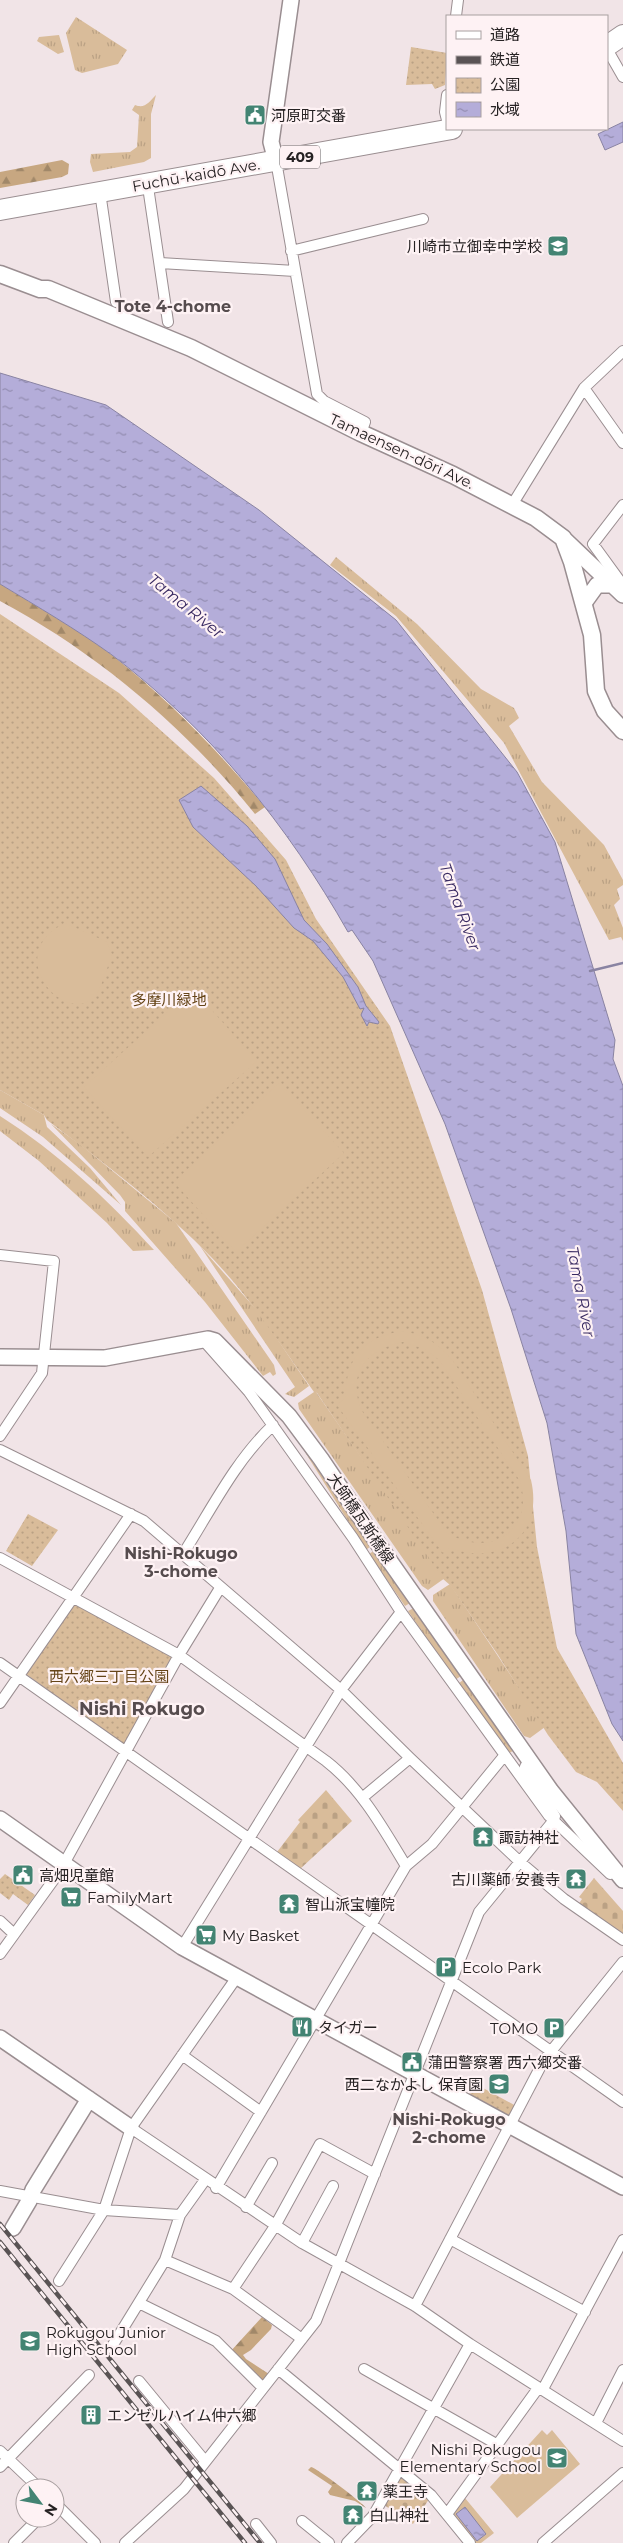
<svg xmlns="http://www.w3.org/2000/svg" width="623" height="2543" viewBox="0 0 623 2543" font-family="Montserrat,'Noto Sans JP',sans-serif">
	<defs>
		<pattern id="grass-tufts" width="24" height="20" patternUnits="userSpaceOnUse" patternTransform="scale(1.25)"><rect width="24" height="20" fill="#d9bc9a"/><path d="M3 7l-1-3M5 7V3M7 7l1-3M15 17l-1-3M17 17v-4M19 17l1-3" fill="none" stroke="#baa184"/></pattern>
		<pattern id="forest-firs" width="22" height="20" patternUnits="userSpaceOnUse" patternTransform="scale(1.25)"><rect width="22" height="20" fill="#c7a781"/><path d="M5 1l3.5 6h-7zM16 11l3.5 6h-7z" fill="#a18869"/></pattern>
		<pattern id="cemetery-stones" width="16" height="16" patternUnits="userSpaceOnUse" patternTransform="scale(1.25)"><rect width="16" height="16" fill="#d9bc9a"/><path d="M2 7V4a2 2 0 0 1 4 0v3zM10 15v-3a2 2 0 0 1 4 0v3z" fill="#baa184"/></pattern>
		<pattern id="park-dots" width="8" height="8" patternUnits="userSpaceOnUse" patternTransform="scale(1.25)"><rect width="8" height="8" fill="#d9bc9a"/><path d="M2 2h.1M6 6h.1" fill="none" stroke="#baa184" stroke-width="1.8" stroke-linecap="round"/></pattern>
		<pattern id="water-ripples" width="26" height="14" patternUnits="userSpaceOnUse" patternTransform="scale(1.25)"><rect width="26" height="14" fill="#b4add9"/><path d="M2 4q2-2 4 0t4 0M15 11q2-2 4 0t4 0" fill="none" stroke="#928cb0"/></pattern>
	</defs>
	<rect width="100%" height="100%" fill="#f1e4e7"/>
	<path fill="url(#grass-tufts)" d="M76,17L127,50L118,64L82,73L75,70L66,33Z
		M59,35L64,52L58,54L37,41L39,37Z
		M156,95L151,114V158L144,162L93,172L90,162L91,154L130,152L137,147L139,115L132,110L135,105C145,109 149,102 156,95Z
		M336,557L417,624L481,689L514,708L519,718L509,726L542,782L604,845L623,880V885L617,889L620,899L614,905L623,928V941L621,937L609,940L504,743L396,616L330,565Z
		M0,1090L44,1115L47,1127L90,1168L121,1205L43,1137L0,1108Z
		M0,1116C57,1152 108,1200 154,1250L133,1251L107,1223L39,1161L0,1131Z
		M51,1124L81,1145L176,1223L274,1365L276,1374L273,1376L270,1372L263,1376L205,1302L125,1211V1202L120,1195Z
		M200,1246L261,1315L309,1386L294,1397L285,1394L295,1387Z
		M314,1392H316L445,1578L428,1590L422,1586L299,1409L298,1403Z
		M300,1444L371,1546L366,1550Z
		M375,1550L410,1603L405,1606L369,1554Z
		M450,1584L545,1727L530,1738L524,1736L433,1601V1595Z
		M414,1608L461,1676L455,1680L408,1611Z
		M463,1680L513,1751L509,1753L458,1684Z"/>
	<path fill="url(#forest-firs)" d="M62,160L69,164L68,174L62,177L0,188V172Z
		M0,584C38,607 78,629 113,656C170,701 219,752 265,807L255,814C185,727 97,653 0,601Z
		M262,2317L272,2325L271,2329L251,2350L243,2355L246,2359L269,2374L263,2384L230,2352Z
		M311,2467C317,2468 363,2503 366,2508L355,2501L330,2495L328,2492L332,2486L308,2470Z"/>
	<path fill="url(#cemetery-stones)" d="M326,1790L352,1821L300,1869L277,1852L300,1822L298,1820Z
		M594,1878L623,1911V1936L578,1905L582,1899L579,1897Z
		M401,2476L429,2499L413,2524L384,2505Z"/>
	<path fill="url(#park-dots)" d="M411,47L447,53L445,85L435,89L432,84L406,85Z
		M0,614L119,693L214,778L286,860L316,919L390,1026L482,1290L528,1456L537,1547L557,1648L623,1763V1811L597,1782L576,1772L548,1735L498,1655L450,1585L443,1579L317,1393L314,1392C282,1347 252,1300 213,1259C163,1207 104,1163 47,1120L44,1115L0,1090Z
		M28,1514L58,1530L32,1566L6,1551Z
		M77,1605L171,1656L172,1661L126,1743L122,1744L26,1674L27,1670L73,1606Z
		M5,1874L35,1895L28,1905L13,1894L9,1900L0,1893V1879Z
		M474,2083L516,2106L508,2119L467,2096Z"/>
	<path fill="#d9bc9a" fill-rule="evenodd" d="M65,923L107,942L112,955C108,965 100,992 94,998C62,1025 2,954 65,923Z
		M193,989L257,1061L148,1157L84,1087Z
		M279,1083L344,1153L236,1252L174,1182Z
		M402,1331C425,1335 438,1343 453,1361L531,1480C544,1536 500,1566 450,1548L443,1553L337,1405L345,1398C347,1358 361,1338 402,1331ZM403,1342L425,1349L439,1360L520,1481C535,1531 490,1559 447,1533L362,1411C346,1375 366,1349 403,1342Z
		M542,2430L547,2435L552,2430L580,2464L517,2518L490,2487Z
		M465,2498L494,2533L481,2543H475L451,2513Z"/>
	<path fill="url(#water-ripples)" stroke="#8983a2" d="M623,122V142L605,150L598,134Z
		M0,373L106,405L259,510L396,620L517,772L555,842L615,1040L613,1059L623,1086V1741L612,1724L576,1634L566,1531L547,1423L511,1309L445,1124L373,961L352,930L348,932C288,826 210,729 112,655C76,629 38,607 0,584Z
		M201,786L247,826L275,859L304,920L327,944L358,987L366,1006L379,1022L378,1024L369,1022L367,1026L361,1015L364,1008L360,1009L343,977L313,941L294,928L256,886L193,827L179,800Z
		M465,2507L486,2534L477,2541L456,2514Z"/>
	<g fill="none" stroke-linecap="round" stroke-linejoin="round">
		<path stroke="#8983a2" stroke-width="2.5" d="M590,971L623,963"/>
		<g stroke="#9a8e91" stroke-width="12">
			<path id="street" d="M456,16L458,0
				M607,49L623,77
				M447,95L445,112L447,120
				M276,161L317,394L324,401L365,422L361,433
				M147,180L168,322
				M100,192L116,302
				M291,251L423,219
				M160,263L295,271
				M584,388L623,443
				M512,505L584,388L623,351
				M615,588L620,581L593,544L623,505
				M0,1255L54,1261L42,1373L0,1436
				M203,1340L249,1392L353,1538L401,1612L549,1816L610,1874L616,1871
				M0,1450L144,1521L341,1690L410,1758L520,1862L564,1899L623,1940
				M183,1554C211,1510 235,1461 273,1425
				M0,1558L179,1655L326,1761C361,1788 383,1828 406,1866
				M0,1663L623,2102
				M0,1703L131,1514
				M362,1798L410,1758
				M0,1921L14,1934
				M182,1947L341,1690L401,1612
				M0,1954L60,1871L179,1655L220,1588
				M182,2055L261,2112
				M131,2128L302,2243L415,2306L470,2344L623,2441
				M216,2188L406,1866L432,1844L504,1756
				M0,2191L104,2210L180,2215L205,2180
				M246,2207L272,2163
				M450,2239L585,2312
				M302,2243L333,2186
				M165,2260L233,2289L302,2339
				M59,2281L104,2210L131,2128L237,1977
				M233,2289L275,2226L320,2144L375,2174
				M139,2303L216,2341L263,2388
				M415,2306L544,2060L623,1962
				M111,2348L165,2260L180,2215
				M278,2369L431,2495L470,2543
				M364,2369L498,2445
				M139,2381L205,2461
				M596,2423L623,2370
				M0,2451L39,2488
				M0,2467L89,2375
				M55,2503L95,2543
				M447,2514L536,2391L543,2389L623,2240
				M302,2521L329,2543
				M256,2524L271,2543
				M14,2543L39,2518
				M125,2543L184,2489L316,2321L479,1912L554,1820L555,1816L525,1767L529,1760
				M347,2543L373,2516L470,2344
				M543,2543L623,2473"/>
		</g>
		<g stroke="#9a8e91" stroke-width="18">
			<path id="secondary" d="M276,161L271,142L291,0
				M563,538L623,595
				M584,603L597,585H612
				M0,1357L105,1358L208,1339L215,1341L289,1416L321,1459L389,1560L551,1791L623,1880
				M0,1819L182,1947L623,2187
				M0,2038L131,2128
				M13,2228L29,2201L33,2190L89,2099"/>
		</g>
		<g stroke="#9a8e91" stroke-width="19">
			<path id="primary" d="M0,274L40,289H48L191,348L361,433L453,475L536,518L563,538L572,562L592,635L596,691L605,711L623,731"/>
		</g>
		<g stroke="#9a8e91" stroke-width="22">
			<path id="highway" d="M607,46L623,35
				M0,210L452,129"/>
		</g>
		<use href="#street" stroke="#fff" stroke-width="10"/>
		<use href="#secondary" stroke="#fff" stroke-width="15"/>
		<use href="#primary" stroke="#fff" stroke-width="16"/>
		<use href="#highway" stroke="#fff" stroke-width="20"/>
		<g stroke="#595354" stroke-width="4.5">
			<path id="rail" d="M0,2224L260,2543
				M0,2242L245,2543"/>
		</g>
		<use href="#rail" stroke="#fef2f4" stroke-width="2.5" stroke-dasharray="8" stroke-linecap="butt"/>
	</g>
	<defs>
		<g id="civic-square" transform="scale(1.125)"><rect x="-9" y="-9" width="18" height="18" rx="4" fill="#438473" stroke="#fef2f4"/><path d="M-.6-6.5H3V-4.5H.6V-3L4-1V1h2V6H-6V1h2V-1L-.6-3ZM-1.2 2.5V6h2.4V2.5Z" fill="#fff"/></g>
		<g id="school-square" transform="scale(1.125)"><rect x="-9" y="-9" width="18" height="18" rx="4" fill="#438473" stroke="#fef2f4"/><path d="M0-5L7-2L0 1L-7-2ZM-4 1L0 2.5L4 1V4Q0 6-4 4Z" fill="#fff"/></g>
		<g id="temple-square" transform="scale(1.125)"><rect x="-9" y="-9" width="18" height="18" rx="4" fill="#438473" stroke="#fef2f4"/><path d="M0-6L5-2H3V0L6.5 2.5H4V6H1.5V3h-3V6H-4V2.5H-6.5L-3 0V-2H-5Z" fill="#fff"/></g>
		<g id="supermarket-square" transform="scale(1.125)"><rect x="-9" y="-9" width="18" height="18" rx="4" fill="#438473" stroke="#fef2f4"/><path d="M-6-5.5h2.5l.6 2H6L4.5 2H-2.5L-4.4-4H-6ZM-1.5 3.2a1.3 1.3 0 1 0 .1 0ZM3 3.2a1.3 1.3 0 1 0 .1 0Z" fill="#fff"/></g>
		<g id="parking-square" transform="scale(1.125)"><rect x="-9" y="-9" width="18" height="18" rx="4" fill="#438473" stroke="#fef2f4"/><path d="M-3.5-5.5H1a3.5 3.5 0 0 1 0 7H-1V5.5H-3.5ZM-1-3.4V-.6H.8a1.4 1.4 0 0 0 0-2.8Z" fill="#fff"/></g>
		<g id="restaurant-square" transform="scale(1.125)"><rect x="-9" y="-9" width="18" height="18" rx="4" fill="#438473" stroke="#fef2f4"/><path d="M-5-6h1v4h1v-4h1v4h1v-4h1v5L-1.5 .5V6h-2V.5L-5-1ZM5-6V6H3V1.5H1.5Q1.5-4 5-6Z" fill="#fff"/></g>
		<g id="building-square" transform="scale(1.125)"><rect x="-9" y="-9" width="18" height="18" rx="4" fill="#438473" stroke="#fef2f4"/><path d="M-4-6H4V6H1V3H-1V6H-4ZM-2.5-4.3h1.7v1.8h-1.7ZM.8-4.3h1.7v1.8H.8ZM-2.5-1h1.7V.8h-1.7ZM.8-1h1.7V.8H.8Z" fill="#fff"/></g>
	</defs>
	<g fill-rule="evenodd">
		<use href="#civic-square" x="255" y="115"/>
		<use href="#school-square" x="558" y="246"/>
		<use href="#temple-square" x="483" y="1837"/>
		<use href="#civic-square" x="23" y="1875"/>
		<use href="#temple-square" x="576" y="1879"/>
		<use href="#supermarket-square" x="71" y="1897"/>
		<use href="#temple-square" x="289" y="1904"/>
		<use href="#supermarket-square" x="206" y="1935"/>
		<use href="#parking-square" x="446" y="1967"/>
		<use href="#restaurant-square" x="302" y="2027"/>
		<use href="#parking-square" x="554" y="2028"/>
		<use href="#civic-square" x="412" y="2062"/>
		<use href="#school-square" x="499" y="2084"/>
		<use href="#school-square" x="30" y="2341"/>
		<use href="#building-square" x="91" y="2415"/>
		<use href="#school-square" x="557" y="2458"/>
		<use href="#temple-square" x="367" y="2491"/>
		<use href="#temple-square" x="353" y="2515"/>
	</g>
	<g text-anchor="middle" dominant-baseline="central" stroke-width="4.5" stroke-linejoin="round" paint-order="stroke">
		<rect fill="#fef2f4" stroke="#676062" stroke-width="1" x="280" y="145.5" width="40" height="23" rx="4"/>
		<g font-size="14" font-weight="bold" fill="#262223">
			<text x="300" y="157">409</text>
		</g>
		<g font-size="15" fill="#262223" stroke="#fef2f4" text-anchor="start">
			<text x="271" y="115">河原町交番</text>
			<text x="542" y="246" text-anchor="end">川崎市立御幸中学校</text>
			<text x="499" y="1837">諏訪神社</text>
			<text x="39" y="1875">高畑児童館</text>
			<text x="560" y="1879" text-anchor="end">古川薬師 安養寺</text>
			<text x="87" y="1897">FamilyMart</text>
			<text x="305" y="1904">智山派宝幢院</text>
			<text x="222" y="1935">My Basket</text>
			<text x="462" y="1967">Ecolo Park</text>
			<text x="318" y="2027">タイガー</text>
			<text x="538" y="2028" text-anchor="end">TOMO</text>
			<text x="428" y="2062">蒲田警察署 西六郷交番</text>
			<text x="483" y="2084" text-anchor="end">西二なかよし 保育園</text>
			<text x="46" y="2332">Rokugou Junior<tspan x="46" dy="17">High School</tspan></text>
			<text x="107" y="2415">エンゼルハイム仲六郷</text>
			<text x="541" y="2449" text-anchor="end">Nishi Rokugou<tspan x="541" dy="17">Elementary School</tspan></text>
			<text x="383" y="2491">薬王寺</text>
			<text x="369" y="2515">白山神社</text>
		</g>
		<g font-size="15" fill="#262223" stroke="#fef2f4">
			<text transform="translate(196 175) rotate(-10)">Fuchū-kaidō Ave.</text>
			<text transform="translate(402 451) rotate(25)">Tamaensen-dōri Ave.</text>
			<text transform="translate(361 1518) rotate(56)">大師橋瓦斯橋線</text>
		</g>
		<g font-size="15" fill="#664518" stroke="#fef2f4">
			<text x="169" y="999">多摩川緑地</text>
			<text x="109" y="1676">西六郷三丁目公園</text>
		</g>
		<g font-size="16" font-weight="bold" fill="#564c4e" stroke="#fef2f4">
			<text x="173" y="306">Tote 4-chome</text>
			<text x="181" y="1553">Nishi-Rokugo<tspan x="181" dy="18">3-chome</tspan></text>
			<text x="449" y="2119">Nishi-Rokugo<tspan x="449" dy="18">2-chome</tspan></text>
		</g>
		<g font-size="16" font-style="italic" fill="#392a62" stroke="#fef2f4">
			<text transform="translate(186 606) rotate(39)">Tama River</text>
			<text transform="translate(460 907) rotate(70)">Tama River</text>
			<text transform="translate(581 1292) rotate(79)">Tama River</text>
		</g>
		<g font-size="18" font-weight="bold" fill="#564c4e" stroke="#fef2f4">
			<text x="142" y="1709">Nishi Rokugo</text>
		</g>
	</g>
	<rect x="446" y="15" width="162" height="115" fill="#fef2f4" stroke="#a89fa0"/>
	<rect x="456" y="31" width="25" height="8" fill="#ffffff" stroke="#a89fa0"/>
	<text x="490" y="40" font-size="15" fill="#262223">道路</text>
	<rect x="456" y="56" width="25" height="8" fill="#595354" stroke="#a89fa0"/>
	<text x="490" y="65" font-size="15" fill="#262223">鉄道</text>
	<rect x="456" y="78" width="25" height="15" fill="url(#park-dots)" stroke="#a89fa0"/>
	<text x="490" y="90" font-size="15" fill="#262223">公園</text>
	<rect x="456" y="102" width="25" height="15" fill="url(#water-ripples)" stroke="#a89fa0"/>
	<text x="490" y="115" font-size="15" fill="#262223">水域</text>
	<g transform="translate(40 2503) rotate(122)"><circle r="24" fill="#fef2f4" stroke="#a89fa0"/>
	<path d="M0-4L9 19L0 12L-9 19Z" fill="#438473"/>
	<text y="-8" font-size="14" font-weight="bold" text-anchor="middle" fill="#262223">N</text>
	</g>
</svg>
